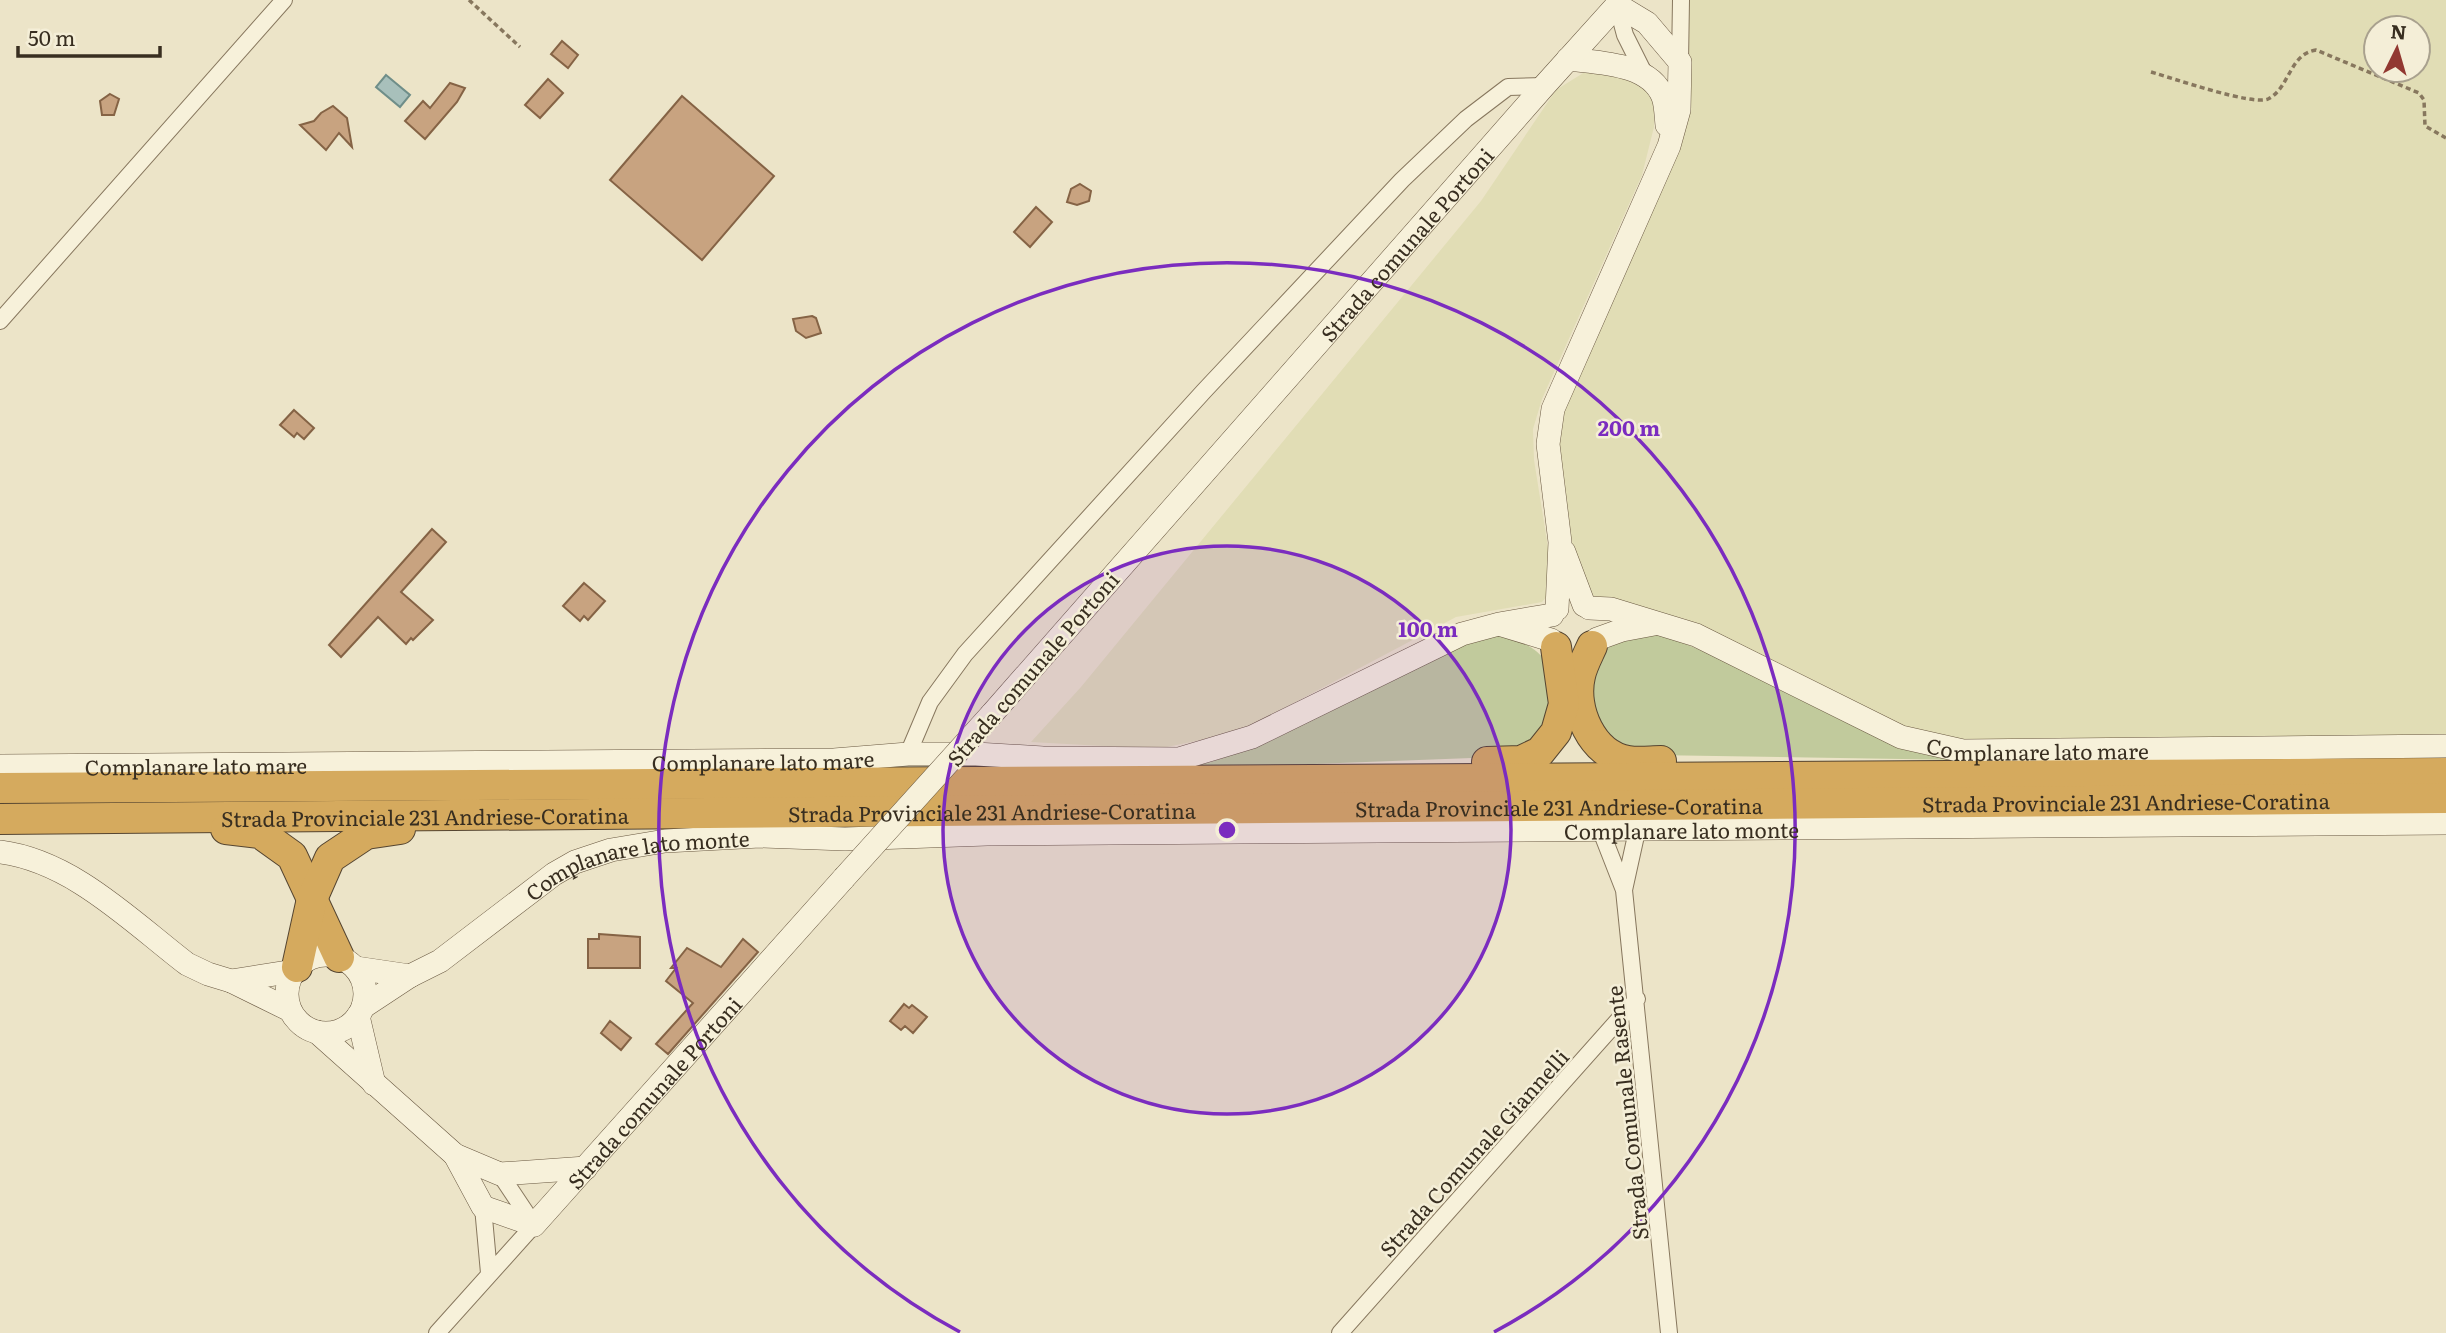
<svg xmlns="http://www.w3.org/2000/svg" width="2446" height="1333" viewBox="0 0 2446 1333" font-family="Literata,serif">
	<rect width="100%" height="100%" fill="#ece4c8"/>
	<path fill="#e1ddb5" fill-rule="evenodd" d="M1681,0H2446V746L1963,751L1901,737L1696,635L1589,608L1560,542L1548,444L1669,146ZM2376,28H2418V70H2376Z
		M1607,68L1641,84L1654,103V127L1642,175L1542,399L1533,429L1534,460L1550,560L1551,592L1542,602L1456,617L1250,726L1201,740L1157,749L1031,742L1081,687L1481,201L1556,90L1588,70Z"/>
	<path fill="#c1ca9c" d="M1660,633L1737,666L1882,739L1923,754L1964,760L1652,755C1633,750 1619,746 1604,732C1587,716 1588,661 1608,648C1624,637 1642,635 1660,633Z
		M1502,634C1523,641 1552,655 1553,681C1553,697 1549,715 1547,732L1498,757L1181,769L1211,762L1258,745L1464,641Z"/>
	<path fill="#a8c0bb" stroke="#6f8e89" stroke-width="2" d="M386,75L410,95L400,107L376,87Z"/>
	<path fill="#c8a380" stroke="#856345" stroke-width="2" d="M562,41L578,55L568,68L551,54Z
		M548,79L563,93L540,118L525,105Z
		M450,83L465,88L457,102L425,139L405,121L423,101L430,108Z
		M110,94L119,99L114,115H102L100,101Z
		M682,96L774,176L702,260L610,180Z
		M333,106L347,118L352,147L339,133L326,150L300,125L314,121L321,113Z
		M1080,184L1091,191L1089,201L1077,205L1067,202L1071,189Z
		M1036,207L1052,222L1030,247L1014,232Z
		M812,316L816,318L821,333L806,338L796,331L793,319Z
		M294,410L314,428L304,439L297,433L294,437L280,425Z
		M432,529L446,542L401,592L433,620L413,640L411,638L406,644L378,617L341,657L329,645Z
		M584,583L605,601L588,620L584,616L580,621L563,606Z
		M599,934L640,937V968H588V939H599Z
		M743,939L758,952L668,1054L656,1044L693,1003L666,981L676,968H671L687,948L721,967Z
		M904,1004L909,1008L912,1005L927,1017L913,1033L905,1026L901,1030L890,1021Z
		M610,1021L631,1038L621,1050L601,1033Z"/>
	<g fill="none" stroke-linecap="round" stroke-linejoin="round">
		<g stroke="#87775e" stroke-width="18">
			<path id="street" d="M1621,1L1617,5L1625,35L1645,75
				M1680,62L1681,0
				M0,321L284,0
				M908,754L930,702L965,654L1204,391L1402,180L1466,119L1508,87L1544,86
				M1601,831L1624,890L1669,1333
				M1624,890L1637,831
				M483,1207L489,1273
				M437,1333L534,1225L500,1174
				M1340,1333L1637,999"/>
		</g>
		<g stroke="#695841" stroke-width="24">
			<g id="secondary">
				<path d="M1568,59C1599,63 1650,63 1663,97C1666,105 1666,117 1667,125"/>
				<path d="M1564,552L1584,605"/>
				<path id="s1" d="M1589,608L1611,609L1696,635L1901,737L1963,751L2446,746"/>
				<path d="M1502,625L1551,640"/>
				<path d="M1597,639L1622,630L1654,624"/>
				<path id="s2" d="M991,715L1544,86L1617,5L1647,23L1680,62L1679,110L1669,146L1553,409L1548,444L1560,542L1557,609"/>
				<path id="s3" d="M0,766L834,760L908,754H976L1043,758L1179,759L1252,737L1462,634L1499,624L1552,615"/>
				<path d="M0,852C72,861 131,921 187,964L208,974L231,981L290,1010"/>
				<circle cx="326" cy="994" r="39"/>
				<path d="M356,968L410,976"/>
				<path d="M231,981L294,971"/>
				<path id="s4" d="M363,1007L410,976L440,961L554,874L575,862L611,850L665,841L760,836L845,839L987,834L2446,823"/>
				<path d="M358,1016L374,1084"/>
				<path d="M317,1032L455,1155L500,1174L586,1168"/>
				<path id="s5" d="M455,1155L483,1207L534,1225L844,878"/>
			</g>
		</g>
		<g stroke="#554531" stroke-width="32">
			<g id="highway">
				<path d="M1592,646C1588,655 1582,666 1580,676C1572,709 1592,755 1628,761C1639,763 1651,761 1661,761"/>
				<path d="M1487,762L1521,761L1540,752L1556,732L1564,704L1556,647"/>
				<path d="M0,788L2446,773"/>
				<path id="s6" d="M0,819L2446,798"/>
				<path d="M226,829L260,833L292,856L339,957"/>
				<path d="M297,967L312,899L330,858L366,834L400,829"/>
			</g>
		</g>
		<path stroke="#87775e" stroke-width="3.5" stroke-dasharray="5 3.5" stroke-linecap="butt" d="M469,0L520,47
			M2151,72C2172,78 2253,106 2268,99C2290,88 2289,54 2316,50L2419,93L2424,100L2425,126L2446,138"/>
		<use href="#street" stroke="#f7f1da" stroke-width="16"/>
		<use href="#secondary" stroke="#f7f1da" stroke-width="23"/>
		<use href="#highway" stroke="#d5aa5e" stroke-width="30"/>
		<g stroke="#695841" stroke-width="24" stroke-linecap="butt">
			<path id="secondary-bridge" d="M844,878L991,715"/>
		</g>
		<use href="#secondary-bridge" stroke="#f7f1da" stroke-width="23"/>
	</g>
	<circle cx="1227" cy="830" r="284" fill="#7b2cbf" fill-opacity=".12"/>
	<g fill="none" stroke="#7b2cbf" stroke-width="3.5">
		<circle cx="1227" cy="830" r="284"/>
		<path d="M960 1332A568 568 0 1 1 1494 1332"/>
	</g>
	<g text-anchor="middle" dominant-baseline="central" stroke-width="5" stroke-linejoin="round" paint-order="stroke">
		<g font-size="21" fill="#382e20" stroke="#f4eed7">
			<text stroke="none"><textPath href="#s2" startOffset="628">Strada comunale Portoni</textPath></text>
			<text transform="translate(1032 668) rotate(-49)">Strada comunale Portoni</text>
			<text stroke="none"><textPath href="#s1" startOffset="478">Complanare lato mare</textPath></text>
			<text stroke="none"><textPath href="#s3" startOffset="763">Complanare lato mare</textPath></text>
			<text stroke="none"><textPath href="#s3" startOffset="196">Complanare lato mare</textPath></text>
			<text stroke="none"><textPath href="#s6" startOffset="2126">Strada Provinciale 231 Andriese-Coratina</textPath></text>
			<text stroke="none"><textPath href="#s6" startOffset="1559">Strada Provinciale 231 Andriese-Coratina</textPath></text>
			<text stroke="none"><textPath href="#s6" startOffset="992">Strada Provinciale 231 Andriese-Coratina</textPath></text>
			<text stroke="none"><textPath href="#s6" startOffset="425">Strada Provinciale 231 Andriese-Coratina</textPath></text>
			<text stroke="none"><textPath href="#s4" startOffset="1367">Complanare lato monte</textPath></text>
			<text stroke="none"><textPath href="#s4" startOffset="317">Complanare lato monte</textPath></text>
			<text stroke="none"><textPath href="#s5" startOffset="292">Strada comunale Portoni</textPath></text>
			<text transform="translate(1626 1113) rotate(-96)">Strada Comunale Rasente</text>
			<text transform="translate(1473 1152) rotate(-48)">Strada Comunale Giannelli</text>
		</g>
	</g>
	<circle cx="1227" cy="830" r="10" fill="#7b2cbf" stroke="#f4eed7" stroke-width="3.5"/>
	<g font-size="21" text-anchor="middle" font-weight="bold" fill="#7b2cbf" stroke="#f4eed7" stroke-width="5" stroke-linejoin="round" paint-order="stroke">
		<text x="1629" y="436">200 m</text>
		<text x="1428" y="637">100 m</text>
	</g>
	<g transform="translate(2397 49) rotate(5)"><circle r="33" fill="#f4eed7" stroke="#a9a18e" stroke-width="2"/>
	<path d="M0-5L12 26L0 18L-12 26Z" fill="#923831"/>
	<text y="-10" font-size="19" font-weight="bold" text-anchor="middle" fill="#382e20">N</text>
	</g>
	<path d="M18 46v10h142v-10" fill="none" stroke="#382e20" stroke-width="3.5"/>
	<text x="28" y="46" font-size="21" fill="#382e20" stroke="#f4eed7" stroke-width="5" paint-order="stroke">50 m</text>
</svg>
